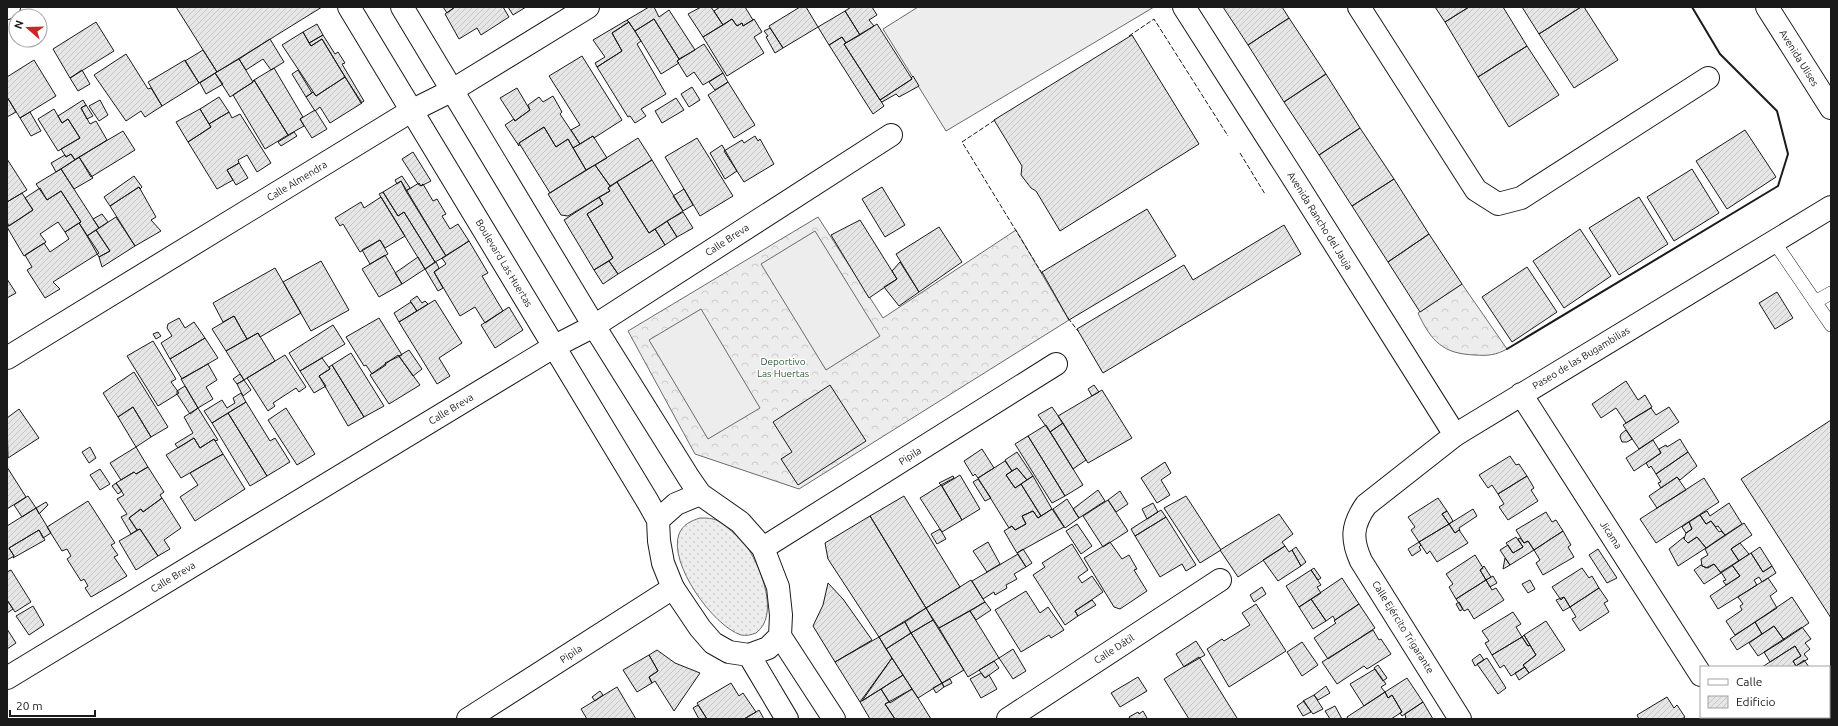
<svg xmlns="http://www.w3.org/2000/svg" width="1838" height="726" viewBox="0 0 1838 726" font-family="Ubuntu,sans-serif">
	<defs>
		<pattern id="grass-dots" width="8" height="8" patternUnits="userSpaceOnUse"><rect width="8" height="8" fill="#ededed"/><path d="M2 2h.1M6 6h.1" fill="none" stroke="#cbcbcb" stroke-width="1.8" stroke-linecap="round"/></pattern>
		<pattern id="forest-crowns" width="20" height="18" patternUnits="userSpaceOnUse"><rect width="20" height="18" fill="#ededed"/><path d="M2 6a3 3 0 1 1 6 0M12 15a3 3 0 1 1 6 0" fill="none" stroke="#cbcbcb"/></pattern>
		<pattern id="building-hatch" width="6" height="6" patternUnits="userSpaceOnUse"><rect width="6" height="6" fill="#e6e6e6"/><path d="M-1 1l2-2M0 6l6-6M5 7l2-2" fill="none" stroke="#c5c5c5"/></pattern>
	</defs>
	<rect width="100%" height="100%" fill="#fff"/>
	<path fill="url(#grass-dots)" stroke="#6a6a6a" d="M700,518C706,518 713,518 718,521C728,527 741,539 748,548C761,569 780,615 756,633C751,635 746,636 741,635C713,626 668,563 679,534C683,524 691,521 700,518Z"/>
	<path fill="url(#forest-crowns)" stroke="#6a6a6a" d="M818,217L883,318L1016,230L1069,320L799,489L695,454L628,331Z
		M1462,284L1507,349C1496,355 1488,356 1475,355C1443,354 1431,341 1418,313Z"/>
	<path fill="#ededed" stroke="#6a6a6a" d="M918,7H1154L946,131L883,29Z
		M815,231L880,336L826,370L761,264Z
		M701,309L760,408L708,439L649,340Z"/>
	<path fill="url(#building-hatch)" stroke="#1a1a1a" d="M176,7H322L217,72Z
		M443,7H455L447,13Z
		M455,7H503L509,17L481,35L477,28L459,39L445,14Z
		M508,7H526L513,15Z
		M649,7H654L659,17L669,10L695,50L679,59L654,19L635,31L627,20Z
		M701,7H711L723,25L703,37L688,14Z
		M720,7H745L753,20L743,26L742,23L737,26L732,19L723,25L714,11Z
		M800,7H806L818,27L783,48L769,26Z
		M851,7H872L877,15L869,20L874,26L860,35L845,11Z
		M1223,7H1282L1289,18L1248,45Z
		M1435,7H1469L1445,22Z
		M1469,7H1503L1527,46L1478,77L1445,22Z
		M1522,7H1581L1539,34Z
		M1581,7H1584L1618,60L1574,88L1539,34Z
		M845,11L860,35L846,43L842,37L829,45L818,27Z
		M1289,18L1326,74L1284,102L1248,45Z
		M654,19L679,59L677,61L679,63L661,74L635,31Z
		M732,19L737,26L742,23L743,26L754,19L762,32L754,37L764,53L727,76L703,37Z
		M627,20L629,22L612,33L622,51L597,67L595,63L605,57L593,40Z
		M96,22L114,51L70,78L53,49Z
		M629,22L641,41L637,44L666,94L641,109L646,116L635,123L630,116L628,117L597,67L622,51L612,33Z
		M317,24L323,35L309,43L303,32Z
		M877,24L912,79L880,100L844,44Z
		M770,28L783,48L775,53L766,37L768,36L764,31Z
		M303,32L311,46L322,39L345,77L316,96L282,45Z
		M323,35L335,54L338,52L345,63L342,64L364,101L361,103L322,39L311,46L309,43Z
		M1132,35L1199,144L1060,231L1036,191L1031,188L1021,175L1022,166L994,120Z
		M842,37L846,43L844,44L884,106L873,114L829,45Z
		M270,39L284,62L271,70L263,59L246,70L239,59Z
		M704,44L723,73L703,85L694,72L687,77L677,61Z
		M1527,46L1559,95L1509,127L1478,77Z
		M203,50L217,72L199,83L185,61Z
		M126,54L148,89L151,88L162,106L145,117L141,111L126,121L94,75Z
		M582,56L622,120L594,138L593,136L580,144L571,130L580,125L549,76Z
		M239,59L253,82L230,97L215,73Z
		M34,60L56,96L20,118L7,97V77Z
		M185,60L199,83L162,106L148,82Z
		M274,68L303,117L300,119L304,126L288,135L254,80Z
		M82,70L90,84L78,91L70,78Z
		M298,70L312,93L306,97L292,74Z
		M215,73L223,84L206,94L200,83Z
		M723,73L728,82L715,90L709,82Z
		M1326,74L1360,128L1319,155L1284,102Z
		M913,76L919,86L899,97L896,94L882,102L880,100L912,79L911,78Z
		M345,77L362,103L330,123L320,107L315,111L306,97L313,92L316,96Z
		M254,80L288,135L265,149L233,95L253,82V81Z
		M728,82L755,125L734,138L708,95Z
		M692,87L700,100L689,107L681,94Z
		M517,88L530,110L515,121L500,98Z
		M553,96L562,112L560,114L580,144L573,148L568,139L556,147L544,127L519,143V146L505,125L514,119L515,121L530,110L528,105L539,97L543,102Z
		M7,97L16,112L7,117Z
		M219,97L229,112L209,124L200,109Z
		M676,98L684,110L662,123L655,111Z
		M83,100L86,105L81,108L90,124L96,121L107,140L75,160L71,154L66,157L61,149L80,138L68,119L62,123L58,116Z
		M100,100L108,115L99,121L89,106Z
		M86,105L93,116L87,119L81,108Z
		M54,109L62,123L68,119L80,138L58,151L38,119Z
		M200,109L211,127L188,142L176,122Z
		M315,110L327,129L312,138L300,119Z
		M30,112L41,131L31,136L20,118Z
		M229,112L232,118L240,114L271,163L257,172L247,155L238,160L239,163L227,170L233,180L217,189L188,142L211,127L209,124Z
		M544,127L556,147L568,139L586,170L550,193L519,143Z
		M1360,128L1394,179L1352,206L1319,155Z
		M1745,130L1776,177L1727,209L1696,161Z
		M123,131L135,150L91,177L79,157Z
		M294,132L297,136L281,146L278,142Z
		M593,136L607,158L586,170L573,148Z
		M755,136L758,141L760,139L774,164L744,182L724,151L742,140L744,143Z
		M638,138L652,160L610,186L595,165Z
		M697,138L733,196L700,216L665,157Z
		M722,145L737,171L725,179L710,153Z
		M413,152L431,181L421,186L418,184L402,159Z
		M71,154L75,160L56,172L51,163L65,155L66,157Z
		M79,157L93,178L74,189L61,169Z
		M7,159L27,190L7,202Z
		M652,160L683,211L649,233L617,182Z
		M239,163L248,178L236,185L227,170Z
		M595,165L610,186L608,188L610,191L568,216L561,215L548,194Z
		M61,169L99,228L87,236L79,223L81,222L61,191L47,200L36,184Z
		M1692,169L1719,213L1674,241L1647,197Z
		M134,176L142,187L140,189L139,187L110,206L104,197Z
		M402,176L410,188L406,191L401,181L397,184L395,180Z
		M1394,179L1429,234L1388,262L1352,206Z
		M401,181L446,256L435,262L404,212L398,216L383,192Z
		M617,182L649,233L655,229L665,245L618,274L609,261L613,258L587,214L603,204L599,197L610,191L608,188Z
		M419,183L421,186L423,184L433,201L437,199L446,214L442,216L450,229L458,224L469,241L446,256L406,191Z
		M139,187L156,217L151,220L161,231L135,246L110,206Z
		M882,187L905,225L885,237L862,199Z
		M40,188L47,200L61,191L81,222L65,232L58,222L40,234L46,242L24,256L7,227L33,210L25,198Z
		M684,189L693,205L683,211L673,196Z
		M383,192L398,216L404,212L435,262L425,269L379,194Z
		M22,193L33,210L9,226L7,222V202Z
		M381,197L405,236L385,248L380,240L360,252L343,224L340,226L335,218L361,202L364,208Z
		M599,197L603,204L587,214L613,258L594,270L564,220Z
		M1639,197L1668,244L1619,275L1589,228Z
		M1147,209L1176,256L1069,320L1042,272Z
		M683,212L693,228L677,237L667,221Z
		M102,214L108,222L99,228L93,219Z
		M116,217L135,246L102,267L99,257L110,251L96,230Z
		M860,220L897,279L869,298L831,235Z
		M667,221L677,237L665,245L655,229Z
		M79,223L99,253L53,282L60,289L45,298L27,270L32,267L25,255L44,243L50,252L69,239L65,232Z
		M1284,225L1301,254L1103,373L1077,329L1184,265L1193,280Z
		M939,227L962,262L919,292L896,254Z
		M1580,229L1611,276L1564,308L1533,261Z
		M96,230L110,251L99,257L87,236Z
		M1429,234L1462,284L1420,312L1388,262Z
		M380,240L388,254L370,264L362,250Z
		M469,241L488,273L482,276L503,311L485,323L475,307L460,316L434,272L446,264L442,258Z
		M385,255L402,284L379,297L362,269Z
		M418,257L425,269L402,284L395,273Z
		M321,261L349,310L311,331L283,282Z
		M609,261L618,274L603,284L594,270Z
		M436,262L439,268L434,272L443,288L438,291L425,269Z
		M900,262L919,292L899,306L884,287L897,279L892,271Z
		M1527,267L1557,312L1512,342L1482,297Z
		M275,268L301,313L260,337L258,333L247,339L234,316L223,322L213,303Z
		M7,279L16,293L7,298Z
		M1777,292L1793,318L1775,329L1759,303Z
		M417,296L422,303L425,301L428,304L417,311L410,301Z
		M435,300L462,343L439,358L450,376L437,384L399,322Z
		M411,302L417,311L399,322L394,313Z
		M509,307L523,330L495,348L481,325Z
		M234,316L247,339L226,351L212,329Z
		M179,318L185,328L194,322L205,338L170,359L161,343L172,336L167,328L168,324Z
		M379,318L402,355L385,363L386,365L372,374L366,365L364,366L346,337Z
		M333,325L345,344L300,371L289,353Z
		M158,332L161,336L156,339L153,334Z
		M258,333L275,361L244,380L226,351Z
		M205,338L218,358L182,379L170,359Z
		M153,341L176,379L171,382L179,393L158,406L127,356Z
		M409,350L422,369L413,376L399,356Z
		M351,353L384,406L364,417L332,365Z
		M285,355L306,387L299,392L296,388L273,403L275,406L268,411L247,378Z
		M398,355L420,385L389,404L370,375Z
		M322,358L330,369L319,376L326,386L314,393L300,371Z
		M208,364L217,380L206,387L213,399L198,408L181,379Z
		M332,365L364,417L348,426L319,376L330,369L329,367Z
		M134,372L168,427L151,437L133,407L118,417L103,393Z
		M240,374L244,380L237,384L233,379Z
		M244,380L251,390L243,396L237,384Z
		M1626,381L1638,400L1645,395L1652,407L1626,423L1616,408L1601,418L1592,404Z
		M830,385L866,441L798,485L781,459L792,452L773,422Z
		M1094,385L1099,392L1092,396L1088,389Z
		M185,386L198,408L190,414L177,394V391Z
		M1102,390L1132,438L1088,463L1058,416Z
		M241,393L246,402L212,423L204,411L222,400L227,408L235,403L233,398Z
		M246,402L270,441L275,438L290,462L267,476L228,413Z
		M133,407L151,437L136,447L118,417Z
		M1052,407L1063,423L1050,432L1038,415Z
		M1669,407L1679,422L1639,449L1623,425L1651,408L1656,415Z
		M198,408L218,440L215,441L214,439L200,448L194,438L178,448L175,444L193,433L184,417Z
		M286,408L315,454L297,465L268,420Z
		M19,409L39,438L8,458L7,418Z
		M228,413L267,476L250,486L212,423Z
		M1831,420V618L1741,479Z
		M1063,423L1086,460L1073,469L1050,432Z
		M1046,425L1083,485L1065,496L1028,436Z
		M1626,430L1632,439L1627,442H1622L1620,437L1621,434Z
		M1028,436L1065,496L1052,503L1015,444Z
		M194,438L200,448L214,439L223,454L181,478L166,455Z
		M1680,439L1688,452L1656,474L1651,466L1649,468L1646,463L1661,453L1659,449L1666,445L1667,447Z
		M1653,440L1661,453L1634,471L1626,458Z
		M90,447L96,458L89,463L82,452Z
		M136,447L148,467L136,474L134,472L121,480L110,463Z
		M982,449L994,468L978,478L975,474L973,476L964,461Z
		M1017,452L1033,476L1027,480L1017,468L1012,471L1005,460Z
		M1688,452L1697,466L1680,480L1677,477L1661,488L1658,483L1661,482L1656,474Z
		M223,454L245,489L195,521L180,497L198,485L190,473Z
		M1510,456L1516,465L1519,464L1527,476L1498,494L1492,485L1488,488L1479,475Z
		M1005,461L1012,471L1006,475L1015,488L1021,484L1041,516L1038,518L1033,511L1022,516L1026,524L1015,530L1012,526L1009,528L978,478Z
		M1165,462L1171,473L1161,480L1170,495L1157,503L1141,478Z
		M7,467L26,497L7,509Z
		M148,467L164,492L160,495L162,498L143,512L141,509L129,518L137,530L131,534L121,517L127,514L117,499L124,495L116,483L134,472L136,474Z
		M1017,468L1027,480L1015,488L1006,475Z
		M100,469L110,484L100,490L90,475Z
		M960,475L980,509L962,520L942,486Z
		M953,476L954,478L941,485L939,483Z
		M1033,476L1052,509L1041,516L1021,484Z
		M1527,476L1534,488L1531,490L1538,501L1508,520L1499,507L1504,504L1498,494Z
		M1677,477L1686,490L1657,508L1649,496Z
		M1704,478L1719,502L1656,543L1640,519Z
		M978,479L991,498L985,501L973,482Z
		M116,483L122,491L118,494L112,486Z
		M941,485L962,520L942,532L920,498Z
		M1098,490L1105,501L1079,518L1073,509Z
		M1120,491L1128,504L1116,512L1108,500Z
		M28,496L36,508L22,517L14,505Z
		M904,496L960,587L926,608L870,516Z
		M1186,496L1221,550L1200,563L1164,508Z
		M162,498L181,528L164,540L170,549L158,556L140,529L137,530L129,518L141,509L143,512Z
		M1438,498L1447,511L1442,514L1449,524L1419,542L1411,530L1415,527L1408,517Z
		M1067,499L1079,518L1065,528L1053,509Z
		M1108,500L1128,531L1103,547L1083,516Z
		M88,501L115,543L111,545L118,555L114,557L127,576L91,597L85,588L88,586L84,579L81,581L67,559L71,556L67,549L62,551L47,527Z
		M46,502L48,505L39,514L36,508Z
		M1153,503L1158,512L1147,519L1142,509Z
		M1729,503L1742,524L1725,535L1718,526L1716,527L1711,521L1706,524L1700,515L1707,511L1710,516Z
		M36,508L51,533L43,538L39,530L9,548L14,556L7,560V526Z
		M1052,509L1064,527L1017,553L1004,531L1012,526L1015,530L1026,524L1022,516L1033,511L1038,518Z
		M1473,509L1477,516L1459,528L1460,531L1459,530L1455,533L1449,524Z
		M1161,510L1166,517L1135,536L1131,529Z
		M1447,511L1453,521L1449,524L1442,514Z
		M1546,512L1552,522L1556,520L1563,531L1534,550L1528,541L1524,543L1516,530Z
		M1279,514L1293,534L1282,542L1285,546L1238,577L1220,550Z
		M1700,515L1706,524L1711,521L1719,532L1721,531L1725,535L1706,548L1697,537L1688,543L1684,539L1686,533L1692,529L1689,522Z
		M870,516L926,608L879,637L828,559L825,543Z
		M1166,517L1196,565L1186,571L1182,564L1160,577L1135,536Z
		M1689,522L1692,529L1686,533L1682,527Z
		M1744,523L1752,535L1731,549L1739,561L1721,573L1714,564L1708,568L1702,566L1701,559L1708,555L1705,549Z
		M1077,524L1092,546L1081,554L1066,531Z
		M1449,524L1455,533L1459,530L1468,543L1437,562L1430,551L1427,554L1419,542Z
		M140,529L158,556L136,570L119,541Z
		M940,529L946,539L937,544L931,534Z
		M39,530L45,540L13,558L14,556L9,548Z
		M1563,531L1571,545L1568,547L1574,557L1543,575L1536,563L1540,560L1534,550Z
		M1516,537L1523,547L1513,553L1506,543Z
		M1684,537V539L1688,543L1697,537L1706,548L1678,566L1669,549Z
		M1520,538L1524,543L1528,541L1534,550L1510,565L1500,550L1508,545L1513,553L1523,547L1518,539Z
		M988,542L1000,564L987,572L973,551Z
		M1110,542L1122,559L1129,555L1137,569L1134,570L1147,591L1120,609L1114,607L1084,558Z
		M1419,542L1421,545L1419,547L1421,550L1412,556L1408,549Z
		M1740,543L1749,554L1739,561L1731,549Z
		M1072,544L1088,570L1078,577L1082,583L1092,576L1103,592L1075,611L1078,616L1065,625L1033,575L1045,567L1042,563Z
		M1285,546L1289,552L1292,550L1301,566L1278,581L1263,560Z
		M1296,547L1306,562L1301,566L1292,550Z
		M1760,547L1772,566L1763,572L1751,553Z
		M1023,549L1032,563L1026,567L1017,553Z
		M1598,549L1617,578L1607,583L1589,555Z
		M1751,553L1763,572L1772,566L1776,573L1762,582L1759,577L1754,580L1757,585L1718,609L1710,596L1740,576L1732,565Z
		M1018,554L1026,567L1014,574L1017,579L1006,585L1007,588L995,595L994,592L983,599L972,581Z
		M1475,555L1483,568L1480,570L1486,580L1456,599L1449,587L1453,584L1446,574Z
		M1505,558L1510,565L1503,569Z
		M1714,564L1721,573L1704,584L1694,570L1701,565L1706,568Z
		M1732,565L1740,576L1726,585L1723,581L1726,580L1721,572Z
		M1484,566L1491,577L1486,580L1480,570Z
		M1314,568L1321,578L1318,580L1311,570Z
		M1582,568L1589,578L1592,576L1599,588L1570,607L1564,597L1561,600L1552,587Z
		M11,570L31,602L15,612L7,600V572Z
		M1311,570L1321,585L1317,587L1321,593L1299,607L1286,586Z
		M1493,576L1497,583L1490,587L1486,580Z
		M1342,578L1359,604L1335,620L1333,616L1326,621L1311,599Z
		M1768,578L1777,591L1770,596L1777,608L1735,635L1726,621L1742,610L1740,606L1743,604L1738,597Z
		M971,580L985,602L939,628L926,608Z
		M1486,580L1492,590L1496,588L1504,600L1474,619L1468,609L1464,611L1456,599Z
		M1530,580L1535,589L1528,593L1522,584Z
		M828,583L843,599L872,640L835,662L813,626L823,605Z
		M1262,587L1266,594L1254,602L1250,595Z
		M1599,588L1608,601L1604,603L1609,612L1580,631L1572,619L1576,617L1570,607Z
		M1026,591L1040,613L1048,607L1064,630L1051,638L1049,635L1021,652L995,610Z
		M1564,597L1570,607L1563,611L1556,600Z
		M1792,597L1809,623L1784,640L1774,626L1762,634L1755,622Z
		M1311,599L1326,621L1313,629L1299,607Z
		M7,600L13,609L7,613Z
		M1092,600L1096,605L1078,616L1075,611Z
		M985,602L991,610L976,620L970,611Z
		M1459,602L1463,609L1460,611L1456,604Z
		M1256,604L1286,651L1229,687L1207,649L1222,639L1224,641L1250,625L1242,613Z
		M1359,604L1375,628L1328,659L1314,638L1336,623L1334,621L1335,620Z
		M33,606L44,625L29,635L16,616Z
		M926,608L933,620L911,633L905,622Z
		M970,611L999,658L968,677L939,628Z
		M1513,612L1521,624L1516,627L1522,637L1492,655L1485,643L1489,641L1482,631Z
		M933,620L964,670L942,683L911,633Z
		M1546,621L1565,650L1529,673L1523,665L1536,655L1524,635Z
		M905,622L911,633L886,649L879,637Z
		M1755,622L1762,634L1737,650L1730,639Z
		M1774,626L1784,640L1758,656L1749,643Z
		M1802,627L1811,639L1805,643L1810,649L1804,654L1808,659L1796,666L1793,661L1801,656L1795,646L1770,662L1764,652Z
		M7,629L16,643L7,649Z
		M1373,630L1379,640L1381,639L1391,654L1367,669L1364,666L1337,684L1322,662Z
		M911,633L942,683L918,698L886,649Z
		M1524,635L1530,645L1528,646L1522,637Z
		M879,637L892,658L860,702L835,662Z
		M1522,637L1528,646L1530,645L1536,655L1523,665L1525,667L1511,676L1504,665L1500,668L1492,655Z
		M1196,641L1205,655L1184,667L1176,654Z
		M1302,642L1318,665L1302,676L1287,652Z
		M1795,646L1801,656L1793,661L1796,666L1795,667H1762Z
		M1013,649L1026,671L1013,679L999,658Z
		M657,650L675,663L700,673L674,711L655,681L652,683L649,677L658,671L649,655Z
		M1480,654L1484,660L1475,666L1472,660Z
		M649,655L658,671L649,677L652,683L637,692L623,670Z
		M1199,657L1237,718V719H1189L1164,679Z
		M892,658L903,675L862,701Z
		M1487,658L1506,688L1498,694L1477,664Z
		M1804,660L1809,667H1795L1796,666Z
		M994,661L999,668L985,678L979,670Z
		M1378,665L1387,678L1383,681L1374,668Z
		M1525,667L1529,673L1519,680L1515,673Z
		M1375,669L1386,684L1381,687L1385,692L1364,706L1350,684Z
		M981,673L985,678L989,675L997,689L981,698L970,679Z
		M903,675L912,689L890,703L881,689Z
		M1138,677L1147,691L1120,707L1111,693Z
		M1407,678L1423,702L1402,716L1400,713L1402,712L1392,695L1388,698L1385,692Z
		M950,679L952,683L944,687L942,683Z
		M731,683L739,696L743,693L756,712L744,719H707L697,703Z
		M942,683L944,687L936,693L933,688Z
		M1326,686L1330,693L1318,700L1314,695Z
		M617,687L636,719H587L581,709Z
		M881,689L889,702L885,704L895,719H870L860,702Z
		M912,689L918,698L931,719H895L885,704Z
		M600,691L603,695L595,701L592,697Z
		M1385,692L1388,698L1392,695L1402,712L1391,719H1348L1347,717Z
		M1314,695L1323,709L1313,714L1303,701Z
		M1667,697L1674,708L1677,705L1685,717L1682,719H1639L1637,715Z
		M1831,697V714L1829,715V699Z
		M1304,701L1311,712L1303,716L1297,706Z
		M1423,702L1433,719H1406L1405,714Z
		M698,705L707,719H699L693,708Z
		M1335,706L1342,719H1330L1325,711Z
		M759,710L764,719H744L756,712Z
		M1143,711L1147,718L1145,719H1130L1129,717L1138,712L1139,714Z"/>
	<g fill="none" stroke-linecap="round" stroke-linejoin="round">
		<g stroke="#1a1a1a" stroke-width="14">
			<path id="lane" d="M1775,243L1831,325
				M1815,302L1831,293"/>
		</g>
		<g stroke="#1a1a1a" stroke-width="24">
			<path id="street" d="M1359,7L1476,190L1498,204L1521,198L1708,78
				M1767,7L1831,108
				M7,358L411,111L451,91L588,7
				M1521,394L1701,675
				M1455,435L1831,207
				M763,548L1056,364
				M7,678L555,346L594,326L891,135
				M1728,717L1729,719
				M468,719L673,588
				M1008,719L1220,580"/>
		</g>
		<g stroke="#1a1a1a" stroke-width="24">
			<path id="secondary" d="M349,7L648,502L658,520L659,541L663,563L673,588L700,628L713,643L729,652L749,655L787,719
				M402,7L594,326L689,478L700,494L740,522L763,548L778,587L781,615L780,636L834,719
				M1184,7L1297,184L1455,435L1366,505C1352,525 1351,539 1361,561L1460,719
				M658,520L676,504L700,494
				M749,655L768,648L780,636"/>
		</g>
		<g stroke="#1a1a1a" stroke-width="24">
			<path id="primary" d="M7,8L9,7"/>
		</g>
		<use href="#lane" stroke="#fff" stroke-width="13"/>
		<use href="#street" stroke="#fff" stroke-width="22"/>
		<use href="#secondary" stroke="#fff" stroke-width="22"/>
		<use href="#primary" stroke="#fff" stroke-width="22"/>
		<path stroke="#1a1a1a" stroke-width="1" stroke-dasharray="5 2" stroke-linecap="butt" d="M1129,36L1154,19L1228,136
			M995,120L962,142L1043,275
			M1240,153L1265,194
			M1068,318L1078,331"/>
		<path stroke="#1a1a1a" stroke-width="2" d="M1507,349L1778,186L1788,154L1777,111L1720,54L1692,7"/>
	</g>
	<g text-anchor="middle" dominant-baseline="central" stroke-width="3" stroke-linejoin="round" paint-order="stroke">
		<g font-size="10" fill="#1a1a1a" stroke="#fff">
			<text transform="translate(1799 58) rotate(58)">Avenida Ulises</text>
			<text transform="translate(297 181) rotate(-31)">Calle Almendra</text>
			<text transform="translate(1320 221) rotate(58)">Avenida Rancho del Jauja</text>
			<text transform="translate(727 240) rotate(-33)">Calle Breva</text>
			<text transform="translate(504 263) rotate(59)">Boulevard Las Huertas</text>
			<text transform="translate(1581 358) rotate(-31)">Paseo de las Bugambilias</text>
			<text transform="translate(451 409) rotate(-31)">Calle Breva</text>
			<text transform="translate(910 456) rotate(-32)">Pipila</text>
			<text transform="translate(1611 535) rotate(57)">Jicama</text>
			<text transform="translate(173 577) rotate(-31)">Calle Breva</text>
			<text transform="translate(1403 627) rotate(58)">Calle Ejército Trigarante</text>
			<text transform="translate(1114 649) rotate(-33)">Calle Dátil</text>
			<text transform="translate(571 654) rotate(-33)">Pipila</text>
		</g>
		<g font-size="10" fill="#2b5a34" stroke="#fff">
			<text x="783" y="361">Deportivo<tspan x="783" dy="12">Las Huertas</tspan></text>
		</g>
	</g>
	<rect width="1838" height="726" fill="none" stroke="#1a1a1a" stroke-width="16"/>
	<rect x="1700" y="666" width="130" height="52" fill="#ffffff" stroke="#a3a3a3"/>
	<rect x="1708" y="679" width="20" height="6" fill="#ffffff" stroke="#a3a3a3"/>
	<text x="1736" y="686" font-size="12" fill="#1a1a1a">Calle</text>
	<rect x="1708" y="696" width="20" height="12" fill="url(#building-hatch)" stroke="#a3a3a3"/>
	<text x="1736" y="706" font-size="12" fill="#1a1a1a">Edificio</text>
	<g transform="translate(28 28) rotate(290)"><circle r="19" fill="#ffffff" stroke="#a3a3a3"/>
	<path d="M0-3L7 15L0 10L-7 15Z" fill="#c62828"/>
	<text y="-6" font-size="11" font-weight="bold" text-anchor="middle" fill="#1a1a1a">N</text>
	</g>
	<path d="M10 710v6h85v-6" fill="none" stroke="#1a1a1a" stroke-width="2"/>
	<text x="16" y="710" font-size="12" fill="#1a1a1a" stroke="#ffffff" stroke-width="3" paint-order="stroke">20 m</text>
</svg>
